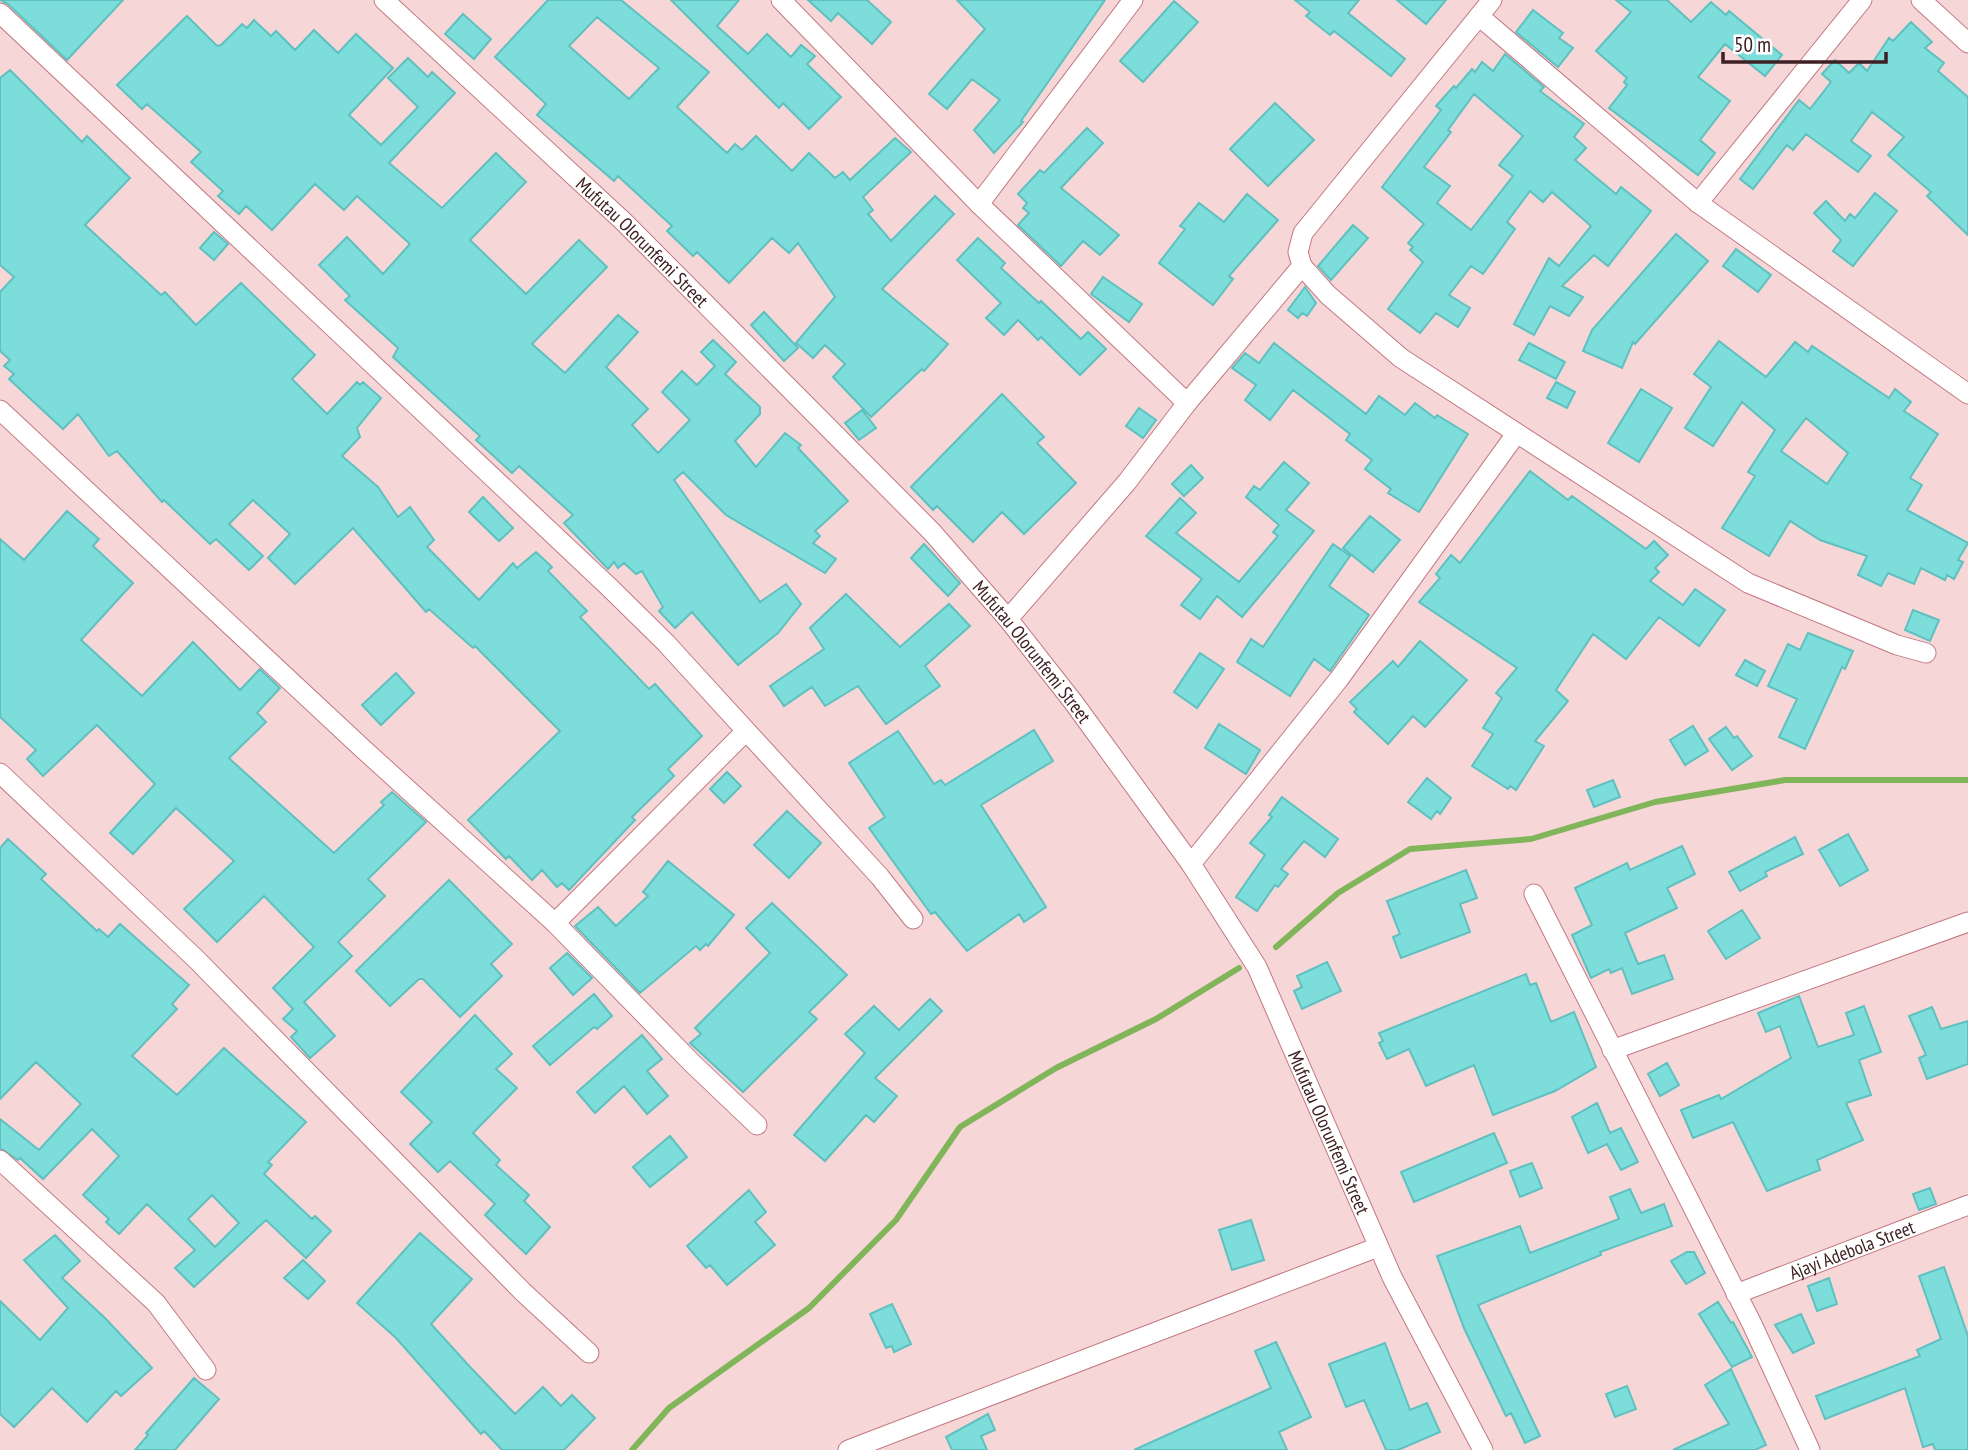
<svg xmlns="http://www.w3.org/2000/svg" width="1968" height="1450" viewBox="0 0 1968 1450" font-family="'PT Sans Narrow',sans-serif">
	<rect width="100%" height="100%" fill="#f7d6d8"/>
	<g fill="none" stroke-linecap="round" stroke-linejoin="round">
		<path stroke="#81b55a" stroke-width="6" d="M1276,947L1338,893L1410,849L1531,839L1655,802L1785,780H1968
			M632,1450L669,1408L809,1308L896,1220L960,1127L1056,1068L1156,1019L1239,968"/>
	</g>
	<path fill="#7cdddb" stroke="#5fc1bf" stroke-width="2" fill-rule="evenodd" d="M0,0H123L67,60L8,4Z
		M548,0H621L709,72L677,107L727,153L735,144L742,150L756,136L792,171L809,153L835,178L843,172L850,180L895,138L911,152L863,197L873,210L868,214L891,241L935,196L954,214L882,289L948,344L924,371L922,369L871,417L833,377L845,364L825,345L813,358L796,343L835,297L798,243L789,253L772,238L729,283L697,252L693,256L667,231L672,226L618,176L614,181L537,115L546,104L495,57ZM597,17L659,68L629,99L569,46Z
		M671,0H739L717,26L748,54L767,34L791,57L801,45L815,56L807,64L841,97L809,129L783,103L779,108Z
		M808,0H867L891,22L872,44L838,13L831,21Z
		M957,0H1105L1021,121L1023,122L994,153L974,130L1000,100L972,79L947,109L929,94L985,29Z
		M1295,0H1359L1348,13L1405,59L1391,76L1334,31L1330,35L1306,16L1310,12Z
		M1397,0H1446L1426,24Z
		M1616,0H1667L1691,22L1711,2L1726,15L1729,11L1782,55L1765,76L1725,44L1698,77L1730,101L1700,140L1715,153L1698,175L1609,108L1627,85L1624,82L1627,78L1596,51L1631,12Z
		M1174,1L1198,22L1143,82L1120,61Z
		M1533,10L1563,33L1559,38L1573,48L1558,67L1516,32Z
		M463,14L491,39L474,59L445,34Z
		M187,16L217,46L221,45L242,24L247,28L254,20L271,36L276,31L295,50L314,30L338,53L356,34L393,68L349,115L381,145L418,107L388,78L408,58L428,77L432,72L455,93L389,163L442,208L496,153L526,182L470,240L526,294L579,240L607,267L532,344L565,373L618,315L638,332L606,367L648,409L632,425L658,453L690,420L662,392L682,371L697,385L715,366L701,352L713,340L736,362L725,374L760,407V414L735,441L756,467L785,433L801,445L798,448L848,501L815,531L820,536L813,543L836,559L825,573L726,515L683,472L674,480L760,602L786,584L801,604L778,633L738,665L692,612L675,628L659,611L663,607L642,571L636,574L624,563L618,568L614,562L608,569L564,523L573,515L519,466L512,473L476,440L480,436L393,357L398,348L345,300L350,296L319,265L347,237L383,274L410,244L357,196L344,210L315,184L272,230L246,206L239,214L218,196L223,191L191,162L201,152L147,104L142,109L117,85Z
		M1911,22L1932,42L1925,48L1944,63L1938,71L1968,97V235L1927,196L1931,192L1888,155L1904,137L1872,112L1851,141L1871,156L1858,172L1806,134L1793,150L1787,145L1753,189L1740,179L1799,100L1810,109L1831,82L1822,74L1835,60L1849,73L1859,63L1867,71L1889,38L1893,41Z
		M1505,54L1544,87L1540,91L1584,124L1574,137L1586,148L1575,160L1616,194L1621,187L1651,211L1608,266L1594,255L1562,286L1583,297L1569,316L1550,306L1534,335L1514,324L1549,258L1559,266L1591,226L1552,192L1543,202L1530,191L1507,222L1515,229L1483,274L1471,266L1449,295L1470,308L1458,327L1436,313L1420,333L1388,309L1423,262L1410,250L1413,247L1408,243L1424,224L1382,187L1441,110L1436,106L1454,86L1456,88L1472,69L1475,72L1482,62L1493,71ZM1474,94L1523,136L1499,165L1513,176L1471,230L1437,203L1450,186L1424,167L1451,132L1448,130Z
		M10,70L82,142L87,136L130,178L85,225L161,295L165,292L196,325L241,283L315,355L292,379L327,414L357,382L360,385L363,382L381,398L357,428L360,437L342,456L378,487L398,517L410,507L434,540L427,547L479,600L513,563L517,568L536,552L552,567L548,571L587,611L580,617L649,689L655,684L702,736L668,769L674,776L632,817L635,820L569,890L562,883L557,887L542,870L532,880L509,856L506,859L468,820L560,731L475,646L473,648L429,609L426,612L353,528L295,584L268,558L290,534L253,500L229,524L263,556L249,570L216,539L210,544L164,500L162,502L117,451L109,456L78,414L63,429L9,379L14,374L4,366L10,360L0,351V292L14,277L0,265V78Z
		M1275,103L1314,140L1268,186L1230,149Z
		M1087,128L1103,143L1061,188L1119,235L1100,255L1083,241L1061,266L1018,225L1029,213L1023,208L1027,203L1018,194L1040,170L1044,173Z
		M1875,193L1897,211L1853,266L1833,251L1841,240L1814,213L1826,201L1845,221L1850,214L1855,218Z
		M1247,194L1278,220L1229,276L1233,279L1213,305L1159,263L1185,229L1180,226L1199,203L1224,222Z
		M1353,225L1368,238L1331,280L1318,266Z
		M214,232L228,244L214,260L200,248Z
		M1676,234L1708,261L1635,344L1633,342L1622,368L1583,351L1592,330Z
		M978,238L1005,263L1001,268L1039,303L1041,301L1081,339L1088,332L1106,349L1080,375L1041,337L1038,340L1018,320L1004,335L986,318L1001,303L957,260Z
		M1736,249L1771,275L1758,292L1723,266Z
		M1103,277L1142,304L1129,322L1091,294Z
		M1305,287L1316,303L1307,316L1302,313L1298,318L1288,310Z
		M764,312L798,348L784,361L751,325Z
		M1719,341L1766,377L1795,342L1808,352L1812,346L1889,398L1895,389L1911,402L1904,411L1938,434L1910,478L1922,485L1907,510L1968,543L1958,560L1963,562L1954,579L1947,575L1945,580L1921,568L1914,584L1888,573L1881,586L1858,575L1867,556L1820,540L1790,521L1769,556L1722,528L1755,476L1748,472L1775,430L1742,402L1713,446L1685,428L1711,387L1694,374ZM1806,418L1848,453L1827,484L1781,451Z
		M1274,343L1366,414L1379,396L1405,415L1415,403L1435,418L1437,415L1468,434L1419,512L1388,493L1391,489L1365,469L1372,460L1346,440L1350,434L1293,390L1270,420L1245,400L1256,385L1232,368L1245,353L1259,363Z
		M1529,343L1565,362L1556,379L1519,360Z
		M1556,382L1575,392L1567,408L1547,398Z
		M1641,389L1672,408L1639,462L1608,443Z
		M1002,394L1044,437L1037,443L1076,483L1024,534L1002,512L973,542L937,506L933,510L911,487Z
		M1139,408L1156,420L1143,438L1126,426Z
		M862,410L876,428L859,440L845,423Z
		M1284,462L1309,483L1286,510L1314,531L1242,617L1217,596L1200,619L1181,605L1202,579L1146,536L1180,498L1196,513L1176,533L1239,582L1278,536L1273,532L1279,525L1246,497L1254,486L1260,490Z
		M1191,465L1203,478L1184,496L1172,484Z
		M1530,471L1568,500L1572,496L1646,549L1654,541L1668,555L1655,568L1659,572L1650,581L1683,605L1695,589L1725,610L1699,646L1659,617L1626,659L1593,634L1556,690L1568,701L1535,741L1544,746L1516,790L1510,786L1508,789L1472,766L1493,734L1483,728L1502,698L1496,693L1517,668L1419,602L1440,578L1436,574L1451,555L1460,563Z
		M483,497L513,528L499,541L469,512Z
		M67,511L99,539L93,546L133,583L81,640L142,696L193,642L240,690L260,669L280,688L257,713L266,722L229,758L232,761L334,853L384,805L381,802L392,792L426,822L368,879L385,896L338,942L352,956L304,1002L335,1036L310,1058L291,1037L297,1031L283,1019L293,1009L273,988L314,947L264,896L217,942L184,909L234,861L176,808L133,854L110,833L155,784L97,725L43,776L27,759L36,750L0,717V539L24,560Z
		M1370,516L1400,540L1373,572L1343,548Z
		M924,544L960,583L948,596L911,558Z
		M1333,544L1350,556L1329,586L1369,615L1330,671L1314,659L1290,696L1237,662L1251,639L1263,647Z
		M846,594L900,647L949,604L970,626L925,666L940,686L886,724L858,686L825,706L812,687L784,706L770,686L824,649L810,628Z
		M1913,610L1939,620L1930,641L1905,630Z
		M1808,633L1853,651L1845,669L1842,667L1805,749L1779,737L1797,699L1768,686L1788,644L1800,650Z
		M1420,641L1467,680L1425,727L1413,716L1388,744L1354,712L1357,709L1350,702L1393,661L1398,667Z
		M1200,653L1224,669L1197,708L1174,692Z
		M1745,660L1765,671L1757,686L1736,675Z
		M396,673L414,693L381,725L362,705Z
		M1219,724L1260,750L1246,774L1205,748Z
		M1693,726L1708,751L1685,765L1670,740Z
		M1726,727L1734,738L1737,736L1752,756L1732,770L1709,739Z
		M1034,730L1053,761L981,805L1046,907L1024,922L1019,914L967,951L935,912L931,914L869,828L885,817L849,763L898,731L934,784L941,780L945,785Z
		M727,772L741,786L724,803L710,789Z
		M1427,778L1451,798L1440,814L1437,811L1431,819L1408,802Z
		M1613,780L1620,797L1594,807L1587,790Z
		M1282,797L1338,839L1325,857L1304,841L1281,869L1288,874L1278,887L1275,885L1257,911L1236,897L1265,855L1250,843L1272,817L1269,815Z
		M787,811L821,843L789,878L754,845Z
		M1848,834L1868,870L1840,886L1819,850Z
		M1795,837L1803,854L1765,872L1767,876L1740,891L1729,872Z
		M8,839L46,874L41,879L97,931L99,929L108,937L120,924L189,985L172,1004L177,1009L132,1056L177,1095L224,1048L306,1122L268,1162L272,1165L264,1174L312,1219L315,1216L331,1231L306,1258L266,1220L194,1287L175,1268L195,1250L147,1204L119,1234L106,1222L109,1219L83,1195L119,1156L92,1129L43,1179L20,1158L18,1160L0,1148V1119L39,1150L81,1104L36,1062L0,1099V848ZM212,1195L239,1223L215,1247L188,1219Z
		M1682,846L1695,874L1667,888L1677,908L1625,933L1638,964L1664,955L1673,979L1632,994L1622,968L1611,973L1609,969L1591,978L1572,935L1592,925L1575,888L1627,863L1630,870Z
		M668,861L734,915L708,946L706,944L700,950L696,946L640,993L575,926L598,907L616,926L648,896L643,892Z
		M1466,870L1477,898L1460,904L1470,932L1401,958L1393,937L1400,934L1387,901Z
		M449,880L512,944L491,964L502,976L460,1017L423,979H419L390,1006L356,971Z
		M772,903L847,975L809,1012L817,1019L743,1092L690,1043L701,1034L695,1028L770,953L746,928Z
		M1742,910L1760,938L1726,959L1708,931Z
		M567,953L592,978L573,995L550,968Z
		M1327,962L1341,991L1302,1009L1294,991L1302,987L1297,976Z
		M1526,974L1530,985L1536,983L1551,1022L1574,1012L1596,1067L1555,1091L1493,1115L1474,1065L1426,1086L1409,1049L1387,1059L1379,1043L1383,1041L1379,1033Z
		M594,994L612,1016L597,1029L594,1027L550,1065L533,1046Z
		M1799,996L1818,1047L1854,1035L1846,1013L1864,1006L1881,1052L1859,1060L1871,1095L1846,1103L1863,1140L1817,1160L1820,1170L1767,1191L1733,1122L1693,1138L1681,1110L1719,1095L1721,1099L1791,1058L1780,1026L1766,1032L1758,1013Z
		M930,999L942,1011L875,1078L897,1096L874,1122L866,1115L825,1161L794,1135L865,1053L845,1034L874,1006L899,1030Z
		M1932,1007L1941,1029L1968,1021V1064L1927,1079L1919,1058L1926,1055L1909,1016Z
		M475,1015L512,1054L496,1069L517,1088L473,1133L500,1160L496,1165L529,1195L524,1201L550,1227L526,1254L485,1215L495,1204L450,1161L438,1172L410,1144L432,1122L401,1092Z
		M642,1035L662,1059L647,1071L668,1096L647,1114L624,1086L595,1113L577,1092Z
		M1667,1063L1679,1085L1660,1096L1648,1074Z
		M1597,1103L1610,1133L1621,1128L1638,1162L1621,1170L1607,1144L1588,1153L1572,1117Z
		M1494,1133L1507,1163L1414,1202L1401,1172Z
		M670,1136L687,1157L650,1187L633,1167Z
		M1532,1163L1542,1188L1520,1197L1510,1171Z
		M1930,1188L1936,1204L1919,1210L1913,1194Z
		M1630,1189L1641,1213L1664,1204L1672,1226L1600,1252L1601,1255L1478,1305L1540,1436L1525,1443L1511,1413L1506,1416L1464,1328L1437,1256L1520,1226L1530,1253L1619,1219L1610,1197Z
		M749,1190L766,1212L755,1222L775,1245L727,1285L710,1265L706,1268L687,1246Z
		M1251,1220L1264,1260L1232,1270L1219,1230Z
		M420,1233L472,1279L431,1324L471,1368L515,1414L543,1387L561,1406L572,1395L595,1418L564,1450H502L484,1431L481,1434L396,1338L357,1303Z
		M55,1235L80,1261L62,1278L105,1318L152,1368L121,1396L116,1391L87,1422L52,1388L14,1427L0,1414V1301L40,1340L68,1308L24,1260Z
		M1687,1252H1694L1705,1273L1686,1284L1671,1261Z
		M303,1260L325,1281L308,1299L284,1278Z
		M1944,1267L1968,1336V1450H1935L1933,1444L1923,1447L1905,1388L1825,1419L1816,1396L1920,1356L1917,1350L1941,1339L1919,1276Z
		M1829,1278L1837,1304L1817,1311L1808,1286Z
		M1718,1302L1731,1323L1733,1322L1752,1357L1732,1367L1699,1314Z
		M892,1304L911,1344L894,1352L892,1346L886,1348L870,1314Z
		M1801,1314L1814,1343L1793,1353L1775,1325Z
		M1276,1342L1311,1417L1279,1432L1287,1450H1134L1271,1388L1255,1351Z
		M1385,1343L1410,1410L1427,1403L1440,1432L1398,1450H1386L1364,1400L1346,1407L1329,1364Z
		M1731,1369L1766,1445L1755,1450H1673L1729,1424L1705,1385Z
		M194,1378L219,1399L175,1450H135L148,1435L146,1433Z
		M1627,1386L1636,1409L1615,1417L1606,1394Z
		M988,1414L995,1430L981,1436L987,1450H952L946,1437Z"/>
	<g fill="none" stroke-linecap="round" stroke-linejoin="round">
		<g stroke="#c27981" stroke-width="21">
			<g id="minor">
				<path id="s1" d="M384,0L624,222L932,532L1008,619L1074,703L1191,864L1257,967L1392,1277L1483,1450"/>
				<path d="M781,0L979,204L1187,403"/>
				<path d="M1921,0L1968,43"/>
				<path d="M0,13L609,587L665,642L880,877L913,919"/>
				<path d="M1479,16L1698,203L1968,394"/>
				<path d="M1698,203L1862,0"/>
				<path d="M979,204L1133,0"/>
				<path d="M1302,266L1328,295L1401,358L1748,583L1897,645L1926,653"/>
				<path d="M0,410L362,748L555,923L693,1064L757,1125"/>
				<path d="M1008,619L1127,482L1187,403L1302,266L1298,252L1303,233L1492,0"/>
				<path d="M0,773L197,960L523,1292L589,1353"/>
				<path d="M1191,864L1339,679L1516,434"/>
				<path d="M1534,894L1752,1324L1810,1450"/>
				<path d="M555,923L745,732"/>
				<path d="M1612,1050L1968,922"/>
				<path d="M0,1160L156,1303L206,1370"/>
				<path id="s2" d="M1736,1294L1968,1205"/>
				<path d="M848,1450L1378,1247"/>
			</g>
		</g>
		<use href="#minor" stroke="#fff" stroke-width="19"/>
	</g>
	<g text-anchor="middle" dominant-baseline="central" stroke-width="5" stroke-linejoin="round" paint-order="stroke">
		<g font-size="19" fill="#3e2024" stroke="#fff">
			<text stroke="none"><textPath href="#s1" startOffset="354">Mufutau Olorunfemi Street</textPath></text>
			<text stroke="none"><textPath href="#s1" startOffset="920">Mufutau Olorunfemi Street</textPath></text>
			<text stroke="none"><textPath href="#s1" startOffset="1488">Mufutau Olorunfemi Street</textPath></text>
			<text stroke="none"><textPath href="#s2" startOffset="124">Ajayi Adebola Street</textPath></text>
		</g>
	</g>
	<path d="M1723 52v10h163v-10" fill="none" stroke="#3e2024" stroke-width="3.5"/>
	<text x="1734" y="52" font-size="21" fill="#3e2024" stroke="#ffffff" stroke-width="5" paint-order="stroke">50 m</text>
</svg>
